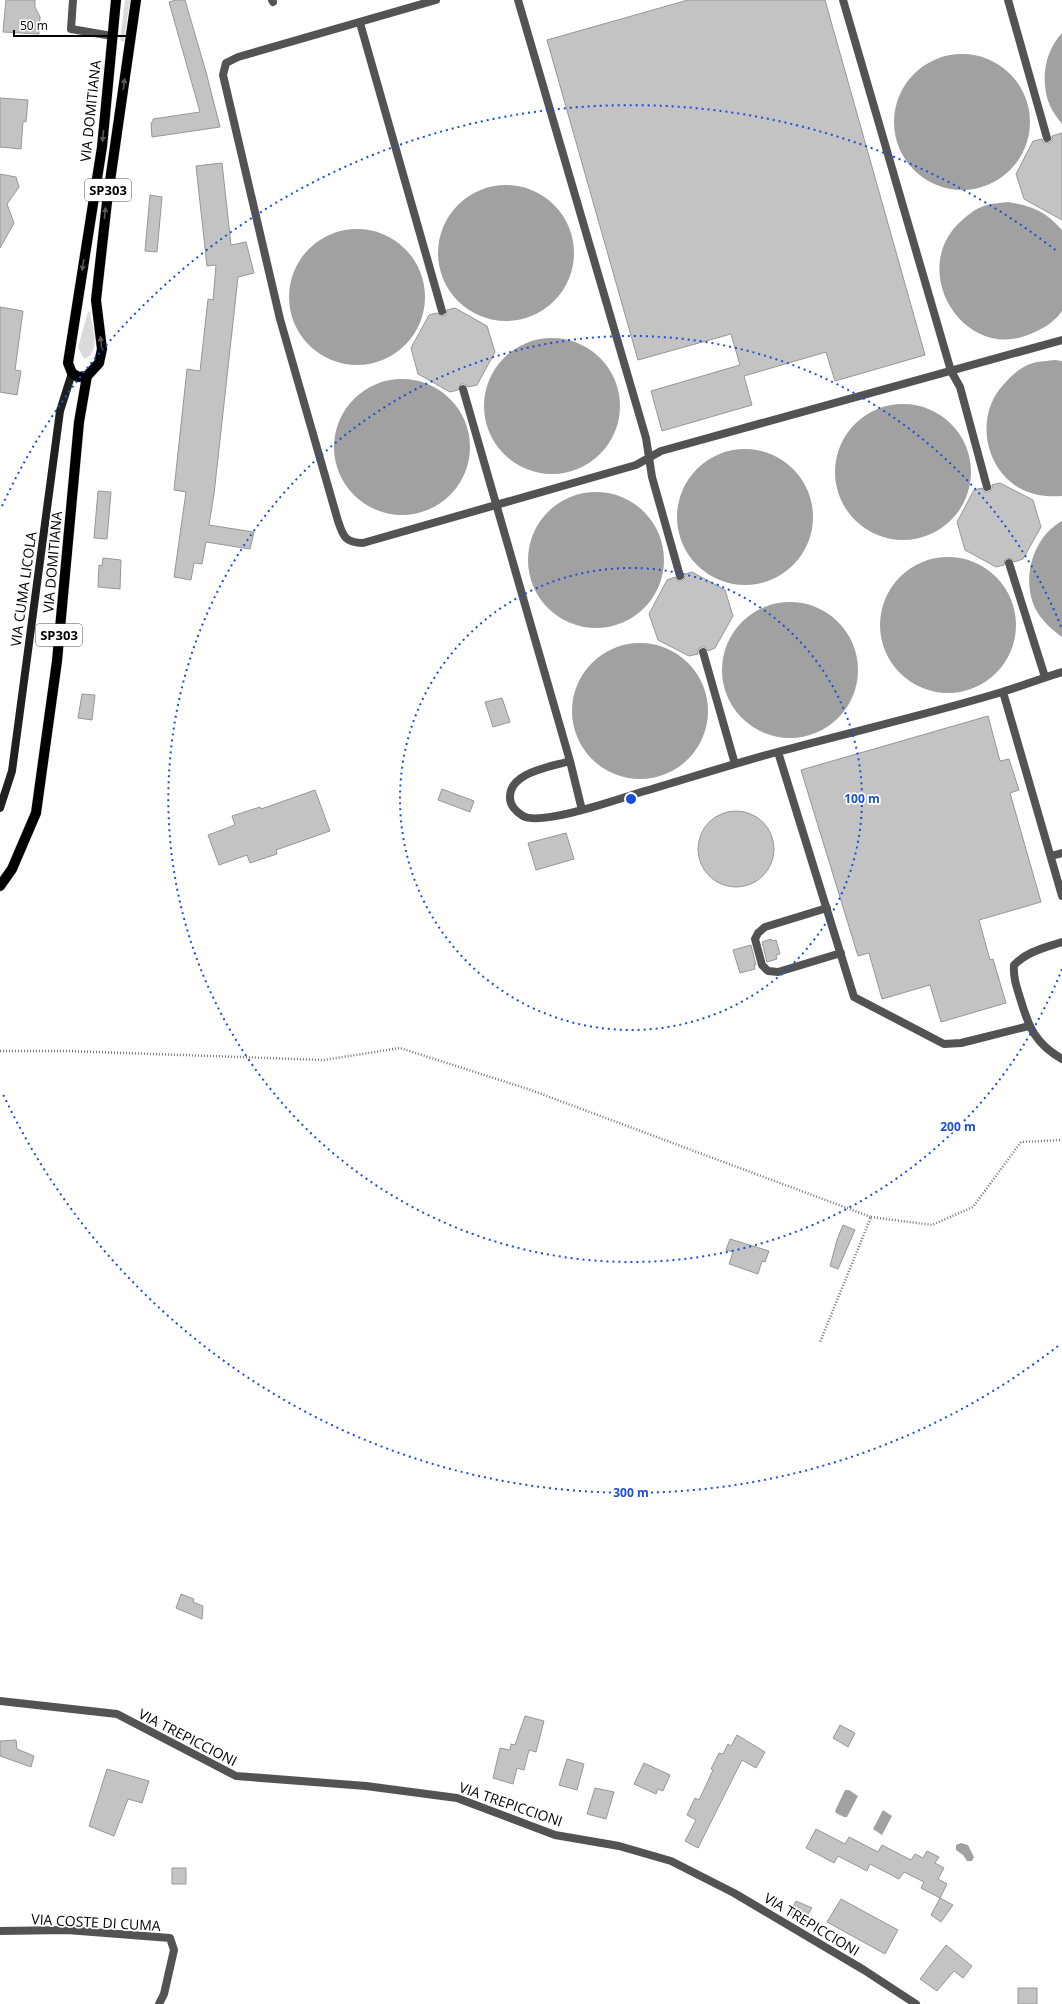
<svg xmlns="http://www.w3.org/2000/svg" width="1062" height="2004" viewBox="0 0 1062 2004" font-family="'Open Sans',sans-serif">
	<rect width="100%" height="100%" fill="#fff"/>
	<path fill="#dadada" d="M125,0H130L124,41L122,42L120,40Z
		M88,312H90C92,326 102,352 84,359L78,347Z"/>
	<path fill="#a1a1a1" d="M1062,33V124C1058,119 1053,112 1050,106C1040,82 1044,52 1062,33Z
		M894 122a68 68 0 1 1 136 0a68 68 0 1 1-136 0Z
		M438 253a68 68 0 1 1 136 0a68 68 0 1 1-136 0Z
		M1008,202C1033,206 1045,211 1062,230V311C1054,323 1041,330 1028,335C965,360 910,275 957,225C965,217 975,208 987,205C994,203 1001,203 1008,202Z
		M289 297a68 68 0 1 1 136 0a68 68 0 1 1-136 0Z
		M484 406a68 68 0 1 1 136 0a68 68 0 1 1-136 0Z
		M1055,360L1062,361V496C1049,497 1036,496 1023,490C984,471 974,415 1004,384C1012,375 1022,366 1033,363C1040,361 1048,361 1055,360Z
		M334 447a68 68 0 1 1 136 0a68 68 0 1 1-136 0Z
		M835 472a68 68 0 1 1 136 0a68 68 0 1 1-136 0Z
		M677 517a68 68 0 1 1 136 0a68 68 0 1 1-136 0Z
		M528 560a68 68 0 1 1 136 0a68 68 0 1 1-136 0Z
		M1062,521V637C1051,629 1041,620 1035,608C1021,578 1033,537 1062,521Z
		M880 625a68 68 0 1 1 136 0a68 68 0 1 1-136 0Z
		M722 670a68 68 0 1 1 136 0a68 68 0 1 1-136 0Z
		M572 711a68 68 0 1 1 136 0a68 68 0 1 1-136 0Z
		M845,1790H849L858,1796L847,1817H844L836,1813L835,1811Z
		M883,1810L892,1816L882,1835L873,1829Z
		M961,1843L968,1845L974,1857L972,1861H967L963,1855L956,1850V1845Z"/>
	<path fill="#c3c3c3" stroke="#979797" d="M6,0H35V7L40,17L39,34L3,32Z
		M176,0H185L206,72L220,127L152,137L151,123L153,122V119L200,112L169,2Z
		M688,0H825L925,355L835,381L826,352L744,376L752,405L662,431L651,391L740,365L731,334L638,360L547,40Z
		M0,98L28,100L26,122L23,121L21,149L0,147Z
		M1062,133V220L1024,199L1016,174L1033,141L1042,139L1043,142L1049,143L1052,140V136Z
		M222,163L231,245L246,242L254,273L238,277L214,494L209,525L254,532L250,549L206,542L202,564L194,563L191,580L174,577L186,492L174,490L187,369L200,371L208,299L213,300L216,265L207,266L196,166Z
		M0,174L16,177L19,187L7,204L14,223L0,248Z
		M150,195L162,197L157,252L145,251Z
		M0,307L23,311L15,370L21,371L17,395L0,392Z
		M455,308L487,326L495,352L477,385L468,387L465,384H461L458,390L450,392L418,374L411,348L429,315L437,313L443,316L446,315L447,310Z
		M1000,483L1033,500L1041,527L1023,559L1014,562L1012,559L1008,558L1005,560L1004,565L996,567L965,550L957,522L974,490L982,488L985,492H989L992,489V485Z
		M98,491L111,492L107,539L94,538Z
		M103,558L121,560L120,589L98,587L99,565L102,566Z
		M692,572L725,590L733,616L715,648L708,651L705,647H701L698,650V654L689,656L658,640L649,614L667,580L675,577L678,581H682L685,578V574Z
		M82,694L95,695L92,720L78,718Z
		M502,698L510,722L493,727L485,702Z
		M988,716L1000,761L1009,759L1019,790L1010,793L1041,902L979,920L990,960L993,959L1006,1003L941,1022L930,985L882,999L869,953L858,956L801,770Z
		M442,789L474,801L470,812L438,800Z
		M315,790L330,831L276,850L277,854L250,863L247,855L219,865L208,835L235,825L232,816L260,807L261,809Z
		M698 849a38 38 0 1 1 76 0a38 38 0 1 1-76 0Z
		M566,833L574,859L536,870L528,843Z
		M771,939L772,941L776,940L780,954L776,955L777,959L767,962L762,942Z
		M751,945L756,965H754L755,969L740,973L733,950Z
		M843,1225L855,1230L838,1269L830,1266L837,1240Z
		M730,1239L769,1251L765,1262L762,1261L758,1274L729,1264L733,1252L726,1250Z
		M181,1594L194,1599L193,1602L203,1606L202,1619L176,1608Z
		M525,1716L544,1721L536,1752L529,1750L524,1770L517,1768L513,1784L493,1778L500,1748L510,1750L511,1744L515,1745Z
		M840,1725L855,1733L848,1747L833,1738Z
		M737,1735L765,1752L756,1768L742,1760L698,1848L685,1841L696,1820L687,1815L695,1798L699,1800L713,1770L711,1769L719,1753L723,1754L728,1744L731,1746Z
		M16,1740L17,1749L34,1756L31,1767L0,1756V1741Z
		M567,1759L584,1764L577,1790L559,1785Z
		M644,1763L670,1775L663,1791L658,1789L656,1794L634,1784Z
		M107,1769L149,1781L142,1803L128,1799L114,1836L89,1826Z
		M595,1788L614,1792L606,1819L587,1814Z
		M816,1829L845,1844L849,1837L878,1852L882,1845L911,1860L915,1854L923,1858L927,1851L939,1857L935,1863L944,1868L938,1879L947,1884L940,1898L921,1888L924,1882L904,1872L899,1879L870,1864L867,1871L838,1856L834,1863L806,1848Z
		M172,1868H186V1884H172Z
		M940,1898L953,1905L941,1922L931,1915Z
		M841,1899L898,1930L885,1954L827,1922Z
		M796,1901L812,1908L803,1922L789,1914Z
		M946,1945L972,1966L963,1978L954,1971L937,1991L920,1979Z
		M1018,1988H1037V2004H1018Z"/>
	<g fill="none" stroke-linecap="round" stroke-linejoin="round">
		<g stroke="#dbdbdb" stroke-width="11">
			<path id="primary" d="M87,376L78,377L72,373L68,363L102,147L116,0
				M0,886L12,869L36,813L57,661L79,422L87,376L99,363L102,349L96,300L107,202L136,0"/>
		</g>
		<path stroke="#757575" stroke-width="2.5" stroke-dasharray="1 2" stroke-linecap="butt" d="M0,1051H67L324,1060L400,1048L528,1089L871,1217L820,1342
			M871,1217L932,1225L973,1207L1021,1142L1062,1140"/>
		<path stroke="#535353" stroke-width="8" d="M73,0L71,29L112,36
			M272,0L273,2
			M436,0L238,57L226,63L223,75L280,319L338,521C343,536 345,543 363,543L636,465L661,451L1062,340
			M518,0L646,438L652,477L680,576
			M843,0L951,371L960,387L987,487
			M1008,0L1047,138
			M360,23L442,311
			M463,389L570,761L582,810
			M1009,563L1045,677
			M703,652L735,764
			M1003,692L1062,896
			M778,752L854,997L944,1044L961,1043L1029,1026
			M570,761C551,767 509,772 510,798C510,805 516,812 523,816C541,826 613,801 635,794C683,780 732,764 781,751C855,731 929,714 1002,692C1022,686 1042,678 1062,672
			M1051,856L1062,853
			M827,908L765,927L758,933L755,939L762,965L768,971L778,972L841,953
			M1062,942C1044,948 1028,951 1014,965C1013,978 1017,988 1021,1001C1029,1028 1036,1044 1062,1059"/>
		<path stroke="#535353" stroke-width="8" d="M0,1701L117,1714L236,1776L366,1786L457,1798L555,1835L619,1846L671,1861L734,1893L864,1970L916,2004
			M0,1931L67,1930L170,1938L174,1950L164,1994L159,2004"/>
		<path stroke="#202020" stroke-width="8" d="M0,808L12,771L60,411L72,373"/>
		<use href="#primary" stroke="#000" stroke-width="10"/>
	</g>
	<defs><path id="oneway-solid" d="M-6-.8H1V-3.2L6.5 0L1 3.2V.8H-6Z"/></defs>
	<g fill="#595959">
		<use href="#oneway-solid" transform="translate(124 84) rotate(-82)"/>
		<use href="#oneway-solid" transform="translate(103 136) rotate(96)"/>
		<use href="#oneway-solid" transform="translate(105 213) rotate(-84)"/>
		<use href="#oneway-solid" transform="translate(83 265) rotate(99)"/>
		<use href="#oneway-solid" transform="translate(101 342) rotate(-97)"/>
	</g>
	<g fill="none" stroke="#1d4ed8" stroke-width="2" stroke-dasharray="2 4">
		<circle cx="631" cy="799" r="231"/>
		<path d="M1062 969A463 463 0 1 1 1062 629"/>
		<path d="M1058 1346A694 694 0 0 1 2 1092M2 506A694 694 0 0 1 1058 252"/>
	</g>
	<g text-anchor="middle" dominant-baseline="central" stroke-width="3.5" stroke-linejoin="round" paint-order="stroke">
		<g fill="#fff" stroke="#4c4c4c" stroke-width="1">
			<rect x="85" y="179" width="46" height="22" rx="3"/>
			<rect x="36" y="624" width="46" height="22" rx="3"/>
		</g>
		<g font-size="13" font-weight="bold" fill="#000">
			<text x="108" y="190">SP303</text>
			<text x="59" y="635">SP303</text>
		</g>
		<g font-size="14" fill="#000" stroke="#fff">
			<text transform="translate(90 111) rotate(-84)">VIA DOMITIANA</text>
			<text transform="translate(52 562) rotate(-85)">VIA DOMITIANA</text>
			<text transform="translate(23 589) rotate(-82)">VIA CUMA LICOLA</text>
			<text transform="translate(188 1737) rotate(27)">VIA TREPICCIONI</text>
			<text transform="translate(511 1804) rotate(19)">VIA TREPICCIONI</text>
			<text transform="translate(96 1922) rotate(3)">VIA COSTE DI CUMA</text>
			<text transform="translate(812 1924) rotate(31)">VIA TREPICCIONI</text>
		</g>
	</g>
	<circle cx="631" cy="799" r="6" fill="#1d4ed8" stroke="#fff" stroke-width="2"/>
	<g font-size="12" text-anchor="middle" font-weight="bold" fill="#1d4ed8" stroke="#fff" stroke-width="3.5" stroke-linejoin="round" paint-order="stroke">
		<text x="862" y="803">100 m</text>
		<text x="958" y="1131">200 m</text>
		<text x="631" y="1497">300 m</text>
	</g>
	<path d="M14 30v6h116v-6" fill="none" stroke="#000000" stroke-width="2"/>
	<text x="20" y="30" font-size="12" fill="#000000" stroke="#ffffff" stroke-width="3" paint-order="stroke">50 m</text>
</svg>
